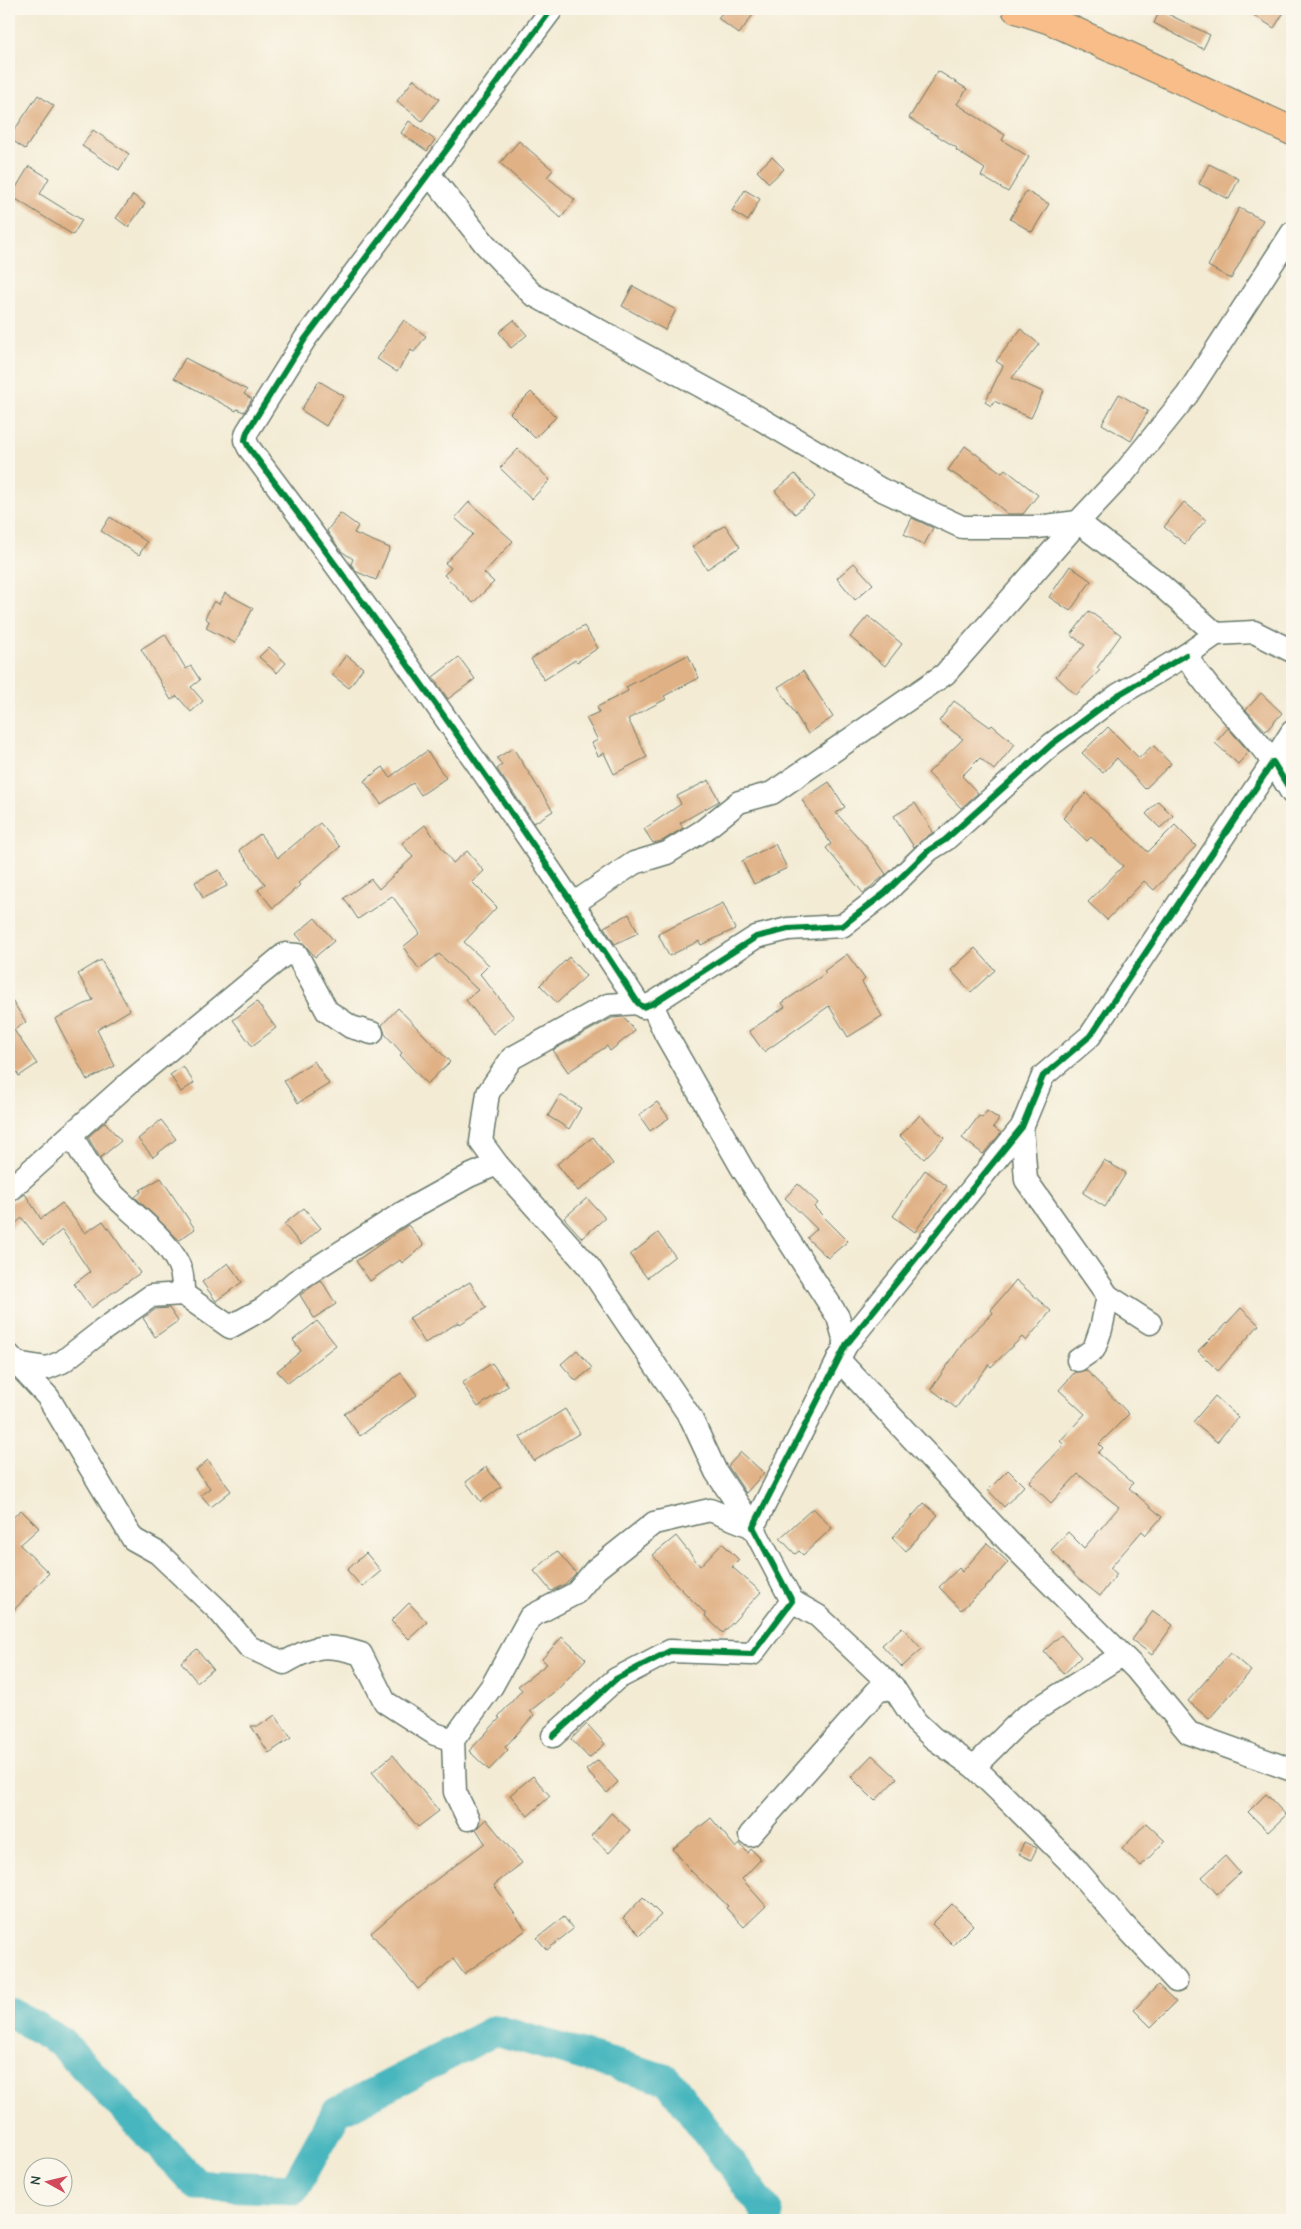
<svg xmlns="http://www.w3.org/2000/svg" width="1301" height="2229" font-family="'Comic Neue',sans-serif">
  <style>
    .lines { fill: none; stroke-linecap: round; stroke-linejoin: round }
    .river { stroke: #47b6be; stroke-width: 31 }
    .building { fill: #e0b185 }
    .minor-casing { stroke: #697a6c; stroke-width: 25 }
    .major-casing { stroke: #697a6c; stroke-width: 30 }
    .minor { stroke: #fff; stroke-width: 22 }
    .major { stroke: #f8bd89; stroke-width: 28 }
    .cycleway-casing { stroke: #fbf7ec; stroke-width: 9 }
    .cycleway { stroke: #00873e; stroke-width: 6 }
  </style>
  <rect width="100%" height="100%" fill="#fbf7ec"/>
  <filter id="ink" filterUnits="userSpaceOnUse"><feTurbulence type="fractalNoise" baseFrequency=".02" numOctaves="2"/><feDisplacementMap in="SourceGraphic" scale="10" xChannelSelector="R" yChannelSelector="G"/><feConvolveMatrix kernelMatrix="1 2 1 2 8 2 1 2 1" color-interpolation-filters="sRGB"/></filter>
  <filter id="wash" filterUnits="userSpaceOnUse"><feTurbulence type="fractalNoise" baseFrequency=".0096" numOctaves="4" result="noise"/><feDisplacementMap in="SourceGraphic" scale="20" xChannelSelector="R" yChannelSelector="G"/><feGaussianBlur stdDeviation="1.12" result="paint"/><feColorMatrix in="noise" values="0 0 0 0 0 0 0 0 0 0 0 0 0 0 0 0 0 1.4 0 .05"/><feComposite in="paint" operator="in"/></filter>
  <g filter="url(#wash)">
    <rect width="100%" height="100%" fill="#f3ebd4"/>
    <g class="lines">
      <polyline class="river" points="9,2012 60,2041 197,2185 294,2189 337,2112 496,2030 668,2080 768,2213 766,2220"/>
    </g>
    <g id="blocks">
      <g class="building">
        <polygon points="725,9 757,9 739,34 718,18"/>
        <polygon points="1244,9 1286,9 1274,28"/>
        <polygon points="1160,10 1210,35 1203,49 1154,23"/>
        <polygon points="938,71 967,89 957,104 1005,135 1002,140 1029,157 1008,192 981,176 985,169 956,150 957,148 909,118"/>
        <polygon points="414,79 439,99 422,121 397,101"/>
        <polygon points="38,95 54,106 25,149 9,138"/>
        <polygon points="409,121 435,140 427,151 401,133"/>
        <polygon points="93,130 129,154 119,170 82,146"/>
        <polygon points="519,141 553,170 547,177 575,200 561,218 500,163"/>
        <polygon points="772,157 784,169 769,183 757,171"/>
        <polygon points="1209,164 1239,179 1229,199 1199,184"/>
        <polygon points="29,166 49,178 40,194 82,220 73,235 11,196"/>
        <polygon points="745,190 760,199 748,221 732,211"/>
        <polygon points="1026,191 1049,204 1032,232 1010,219"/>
        <polygon points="133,195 145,204 128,227 116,218"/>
        <polygon points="1239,208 1263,220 1231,279 1208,266"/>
        <polygon points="633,286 676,310 665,330 622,306"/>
        <polygon points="404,320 426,336 414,352 411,350 397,372 377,359"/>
        <polygon points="514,320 527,335 511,348 499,332"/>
        <polygon points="1021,329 1039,344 1012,378 1043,392 1031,418 994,401 991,406 985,402 1003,366 996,361"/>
        <polygon points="185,358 247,390 244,394 252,399 244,412 237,409 236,411 174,378"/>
        <polygon points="319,381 344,396 326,426 301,410"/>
        <polygon points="531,392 556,417 535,438 510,413"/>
        <polygon points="1119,394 1148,411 1131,441 1102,424"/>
        <polygon points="965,446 1002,473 1005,469 1038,495 1023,514 1008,514 979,490 948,470"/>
        <polygon points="518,449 550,480 532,499 500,468"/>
        <polygon points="795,474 815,497 795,514 775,491"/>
        <polygon points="469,502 513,541 484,573 494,582 473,603 444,575 451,568 445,563 473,534 455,518"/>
        <polygon points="1184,502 1206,520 1185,544 1164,527"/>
        <polygon points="340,513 358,526 354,533 390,548 376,580 357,572 351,564 353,559 341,551 327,531"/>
        <polygon points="110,517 147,542 139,555 101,531"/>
        <polygon points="912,518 933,528 924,545 904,534"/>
        <polygon points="725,525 740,547 707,569 692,547"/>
        <polygon points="854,563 873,584 855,600 837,578"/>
        <polygon points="1070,566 1091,581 1070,611 1049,597"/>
        <polygon points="225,593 253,608 235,643 206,628 209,621 205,618 214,601 219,604"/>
        <polygon points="1089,611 1121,635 1097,668 1100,670 1076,695 1056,676 1085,645 1071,635"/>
        <polygon points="868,616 902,644 885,666 850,637"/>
        <polygon points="584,626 598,648 577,662 575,660 544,680 531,659"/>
        <polygon points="165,634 186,669 191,666 200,680 191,687 203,701 191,712 177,696 171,700 141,649"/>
        <polygon points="269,647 286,663 277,673 259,657"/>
        <polygon points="346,655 363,668 349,688 332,675"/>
        <polygon points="688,655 699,678 664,696 666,699 628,719 647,757 614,774 604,753 598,756 592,743 598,740 586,718 599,712 597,707 628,691 626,687"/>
        <polygon points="459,657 475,679 448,699 433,677"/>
        <polygon points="803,671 833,717 808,734 778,687"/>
        <polygon points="1261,693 1282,713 1266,731 1246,710"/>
        <polygon points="954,701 990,727 992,725 1015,744 994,770 980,758 962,776 978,793 961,808 928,773 963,739 939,721"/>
        <polygon points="1108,727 1139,758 1153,745 1171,764 1145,789 1117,758 1103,773 1082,753"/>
        <polygon points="1228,728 1249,752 1238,764 1215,743"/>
        <polygon points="513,748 553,811 534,823 497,769 502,765 497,758"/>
        <polygon points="427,751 446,778 421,795 413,783 381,804 364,781 383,767 390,777"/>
        <polygon points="709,780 719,801 680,823 683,828 662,841 653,843 644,829 681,804 677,796"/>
        <polygon points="829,782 845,807 836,813 866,846 886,874 863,893 826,848 831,844 802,800"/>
        <polygon points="1086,793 1148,852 1175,825 1196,846 1154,890 1144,881 1107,920 1088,902 1123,866 1091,837 1087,841 1063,818"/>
        <polygon points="1158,801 1173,816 1160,828 1146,814"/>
        <polygon points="915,803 933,832 914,847 894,816"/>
        <polygon points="320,823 340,847 298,883 300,885 273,908 258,890 265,884 239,850 260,834 278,858"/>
        <polygon points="425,825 453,863 467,851 484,871 472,882 497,907 464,942 489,965 480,974 514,1017 493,1034 466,1000 478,990 439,954 419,969 403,947 420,933 392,896 358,919 344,898 371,879 379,889 413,857 402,843"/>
        <polygon points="775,844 787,868 754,884 742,861"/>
        <polygon points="219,870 227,886 203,898 195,882"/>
        <polygon points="723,903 735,929 701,945 699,941 669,956 658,934"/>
        <polygon points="629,914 638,933 615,944 604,927"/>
        <polygon points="315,918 334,941 315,957 296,934"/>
        <polygon points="975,948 995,970 971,992 951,970"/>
        <polygon points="847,954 865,979 862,982 882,1016 848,1037 829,1006 764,1052 749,1031 785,1007 782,1003 826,973 824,971"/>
        <polygon points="569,957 586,976 557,1003 540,985"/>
        <polygon points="101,960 130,1010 97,1030 115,1066 87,1080 55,1019 93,1000 78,974"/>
        <polygon points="9,996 26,1022 14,1030 37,1064 19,1076 9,1060"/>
        <polygon points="257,1002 276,1028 252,1046 233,1020"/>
        <polygon points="398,1008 450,1062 427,1084 400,1055 402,1053 385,1034 382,1025"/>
        <polygon points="624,1017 635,1031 610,1051 607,1046 568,1072 553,1050 612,1018"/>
        <polygon points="314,1061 329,1084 298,1103 284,1081"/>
        <polygon points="183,1066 194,1083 181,1092 170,1075"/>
        <polygon points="560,1095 581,1108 569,1129 548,1116"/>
        <polygon points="657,1102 669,1118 650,1131 639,1115"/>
        <polygon points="987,1111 999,1119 993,1127 1001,1133 983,1154 962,1138 979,1116 982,1118"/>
        <polygon points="920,1115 944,1138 924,1159 900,1136"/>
        <polygon points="161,1120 176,1139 153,1157 138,1139"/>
        <polygon points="105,1122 121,1141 100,1158 88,1137"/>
        <polygon points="593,1137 613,1164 578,1191 557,1164"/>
        <polygon points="1104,1160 1126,1173 1105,1207 1083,1193"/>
        <polygon points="925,1170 947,1186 915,1232 893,1216"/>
        <polygon points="161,1178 195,1229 179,1240 135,1197 141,1192 140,1190"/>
        <polygon points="798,1184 818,1203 814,1207 848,1241 828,1258 807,1238 817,1229 785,1198"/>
        <polygon points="25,1194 41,1219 62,1203 85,1233 103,1221 140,1273 91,1308 74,1284 90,1272 62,1230 43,1245 22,1218 9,1229 9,1203 17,1200"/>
        <polygon points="587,1198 605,1218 582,1238 564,1218"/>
        <polygon points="304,1208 321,1228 301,1245 284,1224"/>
        <polygon points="408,1225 424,1245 402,1263 400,1260 370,1281 356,1261"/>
        <polygon points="658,1233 675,1256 647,1278 630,1255"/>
        <polygon points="228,1263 242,1282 216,1301 202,1282"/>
        <polygon points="321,1280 336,1304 314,1318 300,1295"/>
        <polygon points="1016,1280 1051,1311 1026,1341 1022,1337 991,1367 989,1364 956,1408 931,1389 965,1340 993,1313 991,1310"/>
        <polygon points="470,1282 486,1308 460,1324 459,1322 425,1343 409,1318"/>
        <polygon points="169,1308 178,1321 155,1337 143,1318 156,1309"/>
        <polygon points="1241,1308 1259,1325 1218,1371 1198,1351 1214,1335 1215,1336"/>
        <polygon points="317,1321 336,1345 288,1383 277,1371 301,1351 293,1340"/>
        <polygon points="577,1350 592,1368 576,1381 561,1364"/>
        <polygon points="492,1363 508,1386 478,1407 462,1383"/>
        <polygon points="1086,1370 1129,1414 1099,1444 1103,1448 1098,1453 1133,1483 1129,1488 1162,1517 1146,1535 1142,1531 1110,1568 1117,1574 1100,1596 1077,1578 1051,1550 1068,1532 1084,1548 1119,1507 1078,1474 1051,1503 1029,1482 1064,1445 1060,1441 1085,1414 1059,1390 1075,1372"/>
        <polygon points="401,1373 417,1395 360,1436 344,1414"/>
        <polygon points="1215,1396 1238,1417 1217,1442 1193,1422"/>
        <polygon points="565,1409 580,1433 534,1461 520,1437"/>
        <polygon points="741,1452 764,1473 746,1493 728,1466"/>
        <polygon points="208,1460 231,1491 211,1507 201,1495 210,1488 196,1470"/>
        <polygon points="486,1467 501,1487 481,1502 466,1482"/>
        <polygon points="1008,1470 1024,1486 1004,1507 988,1490"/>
        <polygon points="924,1503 938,1515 906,1551 892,1538"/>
        <polygon points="813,1508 832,1528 803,1555 799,1551 795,1554 780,1538"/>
        <polygon points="21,1510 39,1528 20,1545 49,1573 9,1615 9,1521"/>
        <polygon points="676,1536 700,1566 722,1543 739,1560 732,1567 761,1592 723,1633 705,1616 706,1614 672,1580 653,1555"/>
        <polygon points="987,1543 1008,1562 986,1587 961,1610 939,1587 959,1568 962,1572"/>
        <polygon points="557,1551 576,1573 565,1584 551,1591 534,1571"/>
        <polygon points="366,1553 381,1571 362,1587 347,1570"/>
        <polygon points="409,1603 427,1622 409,1639 391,1621"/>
        <polygon points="1153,1611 1173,1625 1152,1655 1132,1640"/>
        <polygon points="902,1627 922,1649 902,1667 882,1645"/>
        <polygon points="1061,1635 1081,1657 1064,1674 1044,1651"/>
        <polygon points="562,1637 586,1659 559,1688 530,1711 534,1715 505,1747 508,1750 489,1770 469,1751 500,1718 498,1717 522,1690 518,1686 547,1664 542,1659"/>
        <polygon points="197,1649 213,1669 197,1682 181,1662"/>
        <polygon points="1230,1653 1251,1671 1209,1719 1188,1701"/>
        <polygon points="275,1715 291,1738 269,1753 251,1726 259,1726"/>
        <polygon points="587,1724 605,1744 589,1758 571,1739"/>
        <polygon points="393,1755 439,1811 418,1827 372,1772"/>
        <polygon points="872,1755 897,1778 875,1801 851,1777"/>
        <polygon points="598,1760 618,1782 607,1793 586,1770"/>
        <polygon points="533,1776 550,1796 528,1816 510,1795"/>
        <polygon points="1266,1794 1286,1815 1268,1832 1248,1812"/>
        <polygon points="611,1813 630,1830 609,1853 591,1836"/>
        <polygon points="711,1818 736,1848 740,1844 748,1853 751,1849 761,1859 742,1879 766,1906 744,1927 726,1908 728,1906 691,1871 673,1849"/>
        <polygon points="486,1819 522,1863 494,1885 526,1930 464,1974 453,1959 418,1989 371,1933 413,1897 485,1843 476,1829"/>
        <polygon points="1146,1823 1165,1841 1141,1866 1122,1849"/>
        <polygon points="1024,1842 1037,1848 1031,1860 1019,1854"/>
        <polygon points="1225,1856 1240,1873 1217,1894 1202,1877"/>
        <polygon points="643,1897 661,1915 640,1935 623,1918"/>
        <polygon points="952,1904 973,1925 953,1945 932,1924"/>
        <polygon points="564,1917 573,1929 547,1950 537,1938"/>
        <polygon points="1158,1985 1176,2002 1151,2027 1134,2010"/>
      </g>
    </g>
  </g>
  <g filter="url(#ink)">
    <use href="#blocks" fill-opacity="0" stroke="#697a6c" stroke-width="1"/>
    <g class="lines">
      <defs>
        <g id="minor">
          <path d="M552 9 305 339 247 432 245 440 249 448C385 629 515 813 638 1003L643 1007 652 1004 756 937 788 929 842 926 885 893 929 850 945 840 1052 744 1118 695 1186 655"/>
          <path d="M429 174 485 244 532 294 747 411 880 489 962 527H1037L1078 522 1157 582 1216 634 1186 655C1209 695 1246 724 1273 762L1292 732"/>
          <polyline points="1216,634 1254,632 1292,651"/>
          <polyline points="573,904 634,863 667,853 704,830 739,802 772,793 945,674 1078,522 1124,473 1187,395 1292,233"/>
          <polyline points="652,1004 665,1033 742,1168 838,1317 846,1345"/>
          <polyline points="1022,1127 1026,1180 1108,1296 1150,1323"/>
          <path d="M71 1135C81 1151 90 1169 102 1183 125 1210 171 1238 181 1271 183 1278 183 1287 183 1294"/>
          <polyline points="9,1190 130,1082 285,954 297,955 327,1011 351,1027 372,1033"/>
          <path d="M9 1355 48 1397 133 1539 158 1553 219 1611 249 1647 284 1663C315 1645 326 1643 361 1654L385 1702 435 1734 453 1740"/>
          <polyline points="838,1359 1008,1541 1136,1669 1189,1733 1292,1770"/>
          <polyline points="1078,1360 1094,1349 1101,1329 1108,1296"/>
          <polyline points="16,1363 47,1368 62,1362 103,1330 151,1296 183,1294 230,1327 264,1308 296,1281 404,1212 469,1176 497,1164"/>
          <polyline points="792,1601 818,1616 893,1687 916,1722 933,1738 974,1767 999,1791 1070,1862 1123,1924 1176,1981"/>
          <polyline points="553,1736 616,1679 670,1651 752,1654 792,1601 753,1527 846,1345 1022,1127 1043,1076 1090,1036 1273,762 1292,793"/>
          <polyline points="974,1767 1023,1718 1122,1655"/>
          <polyline points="468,1819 455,1792 453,1740 492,1686 530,1617 576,1593 596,1569 654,1523 710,1510 753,1527 716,1472 691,1418 589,1267 497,1164 481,1142 488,1093 512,1058 608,1005 638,1003"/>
          <polyline points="750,1835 877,1691 893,1687"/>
        </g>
        <polyline id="major" points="1016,9 1050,20 1292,131"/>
      </defs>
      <use href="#minor" class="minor-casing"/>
      <use href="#major" class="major-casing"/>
      <use href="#minor" class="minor"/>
      <use href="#major" class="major"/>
      <defs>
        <g id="cycleway">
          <path d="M552 9 305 339 247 432 245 440 249 448C385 629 515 813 638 1003L643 1007 652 1004 756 937 788 929 842 926 885 893 929 850 945 840 1052 744 1118 695 1186 655"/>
          <polyline points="553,1736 616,1679 670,1651 752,1654 792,1601 753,1527 846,1345 1022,1127 1043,1076 1090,1036 1273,762 1292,793"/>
        </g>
      </defs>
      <use href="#cycleway" class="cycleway-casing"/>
      <use href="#cycleway" class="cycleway"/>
    </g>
  </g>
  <rect width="1301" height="2229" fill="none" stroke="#fbf7ec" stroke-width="30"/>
  <g transform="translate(48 2182) rotate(278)"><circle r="24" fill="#fbf7ec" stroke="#a3ada2"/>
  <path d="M0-4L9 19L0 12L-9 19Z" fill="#d1495b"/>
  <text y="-8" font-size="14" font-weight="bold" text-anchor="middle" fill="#1f3d34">N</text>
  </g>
</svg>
